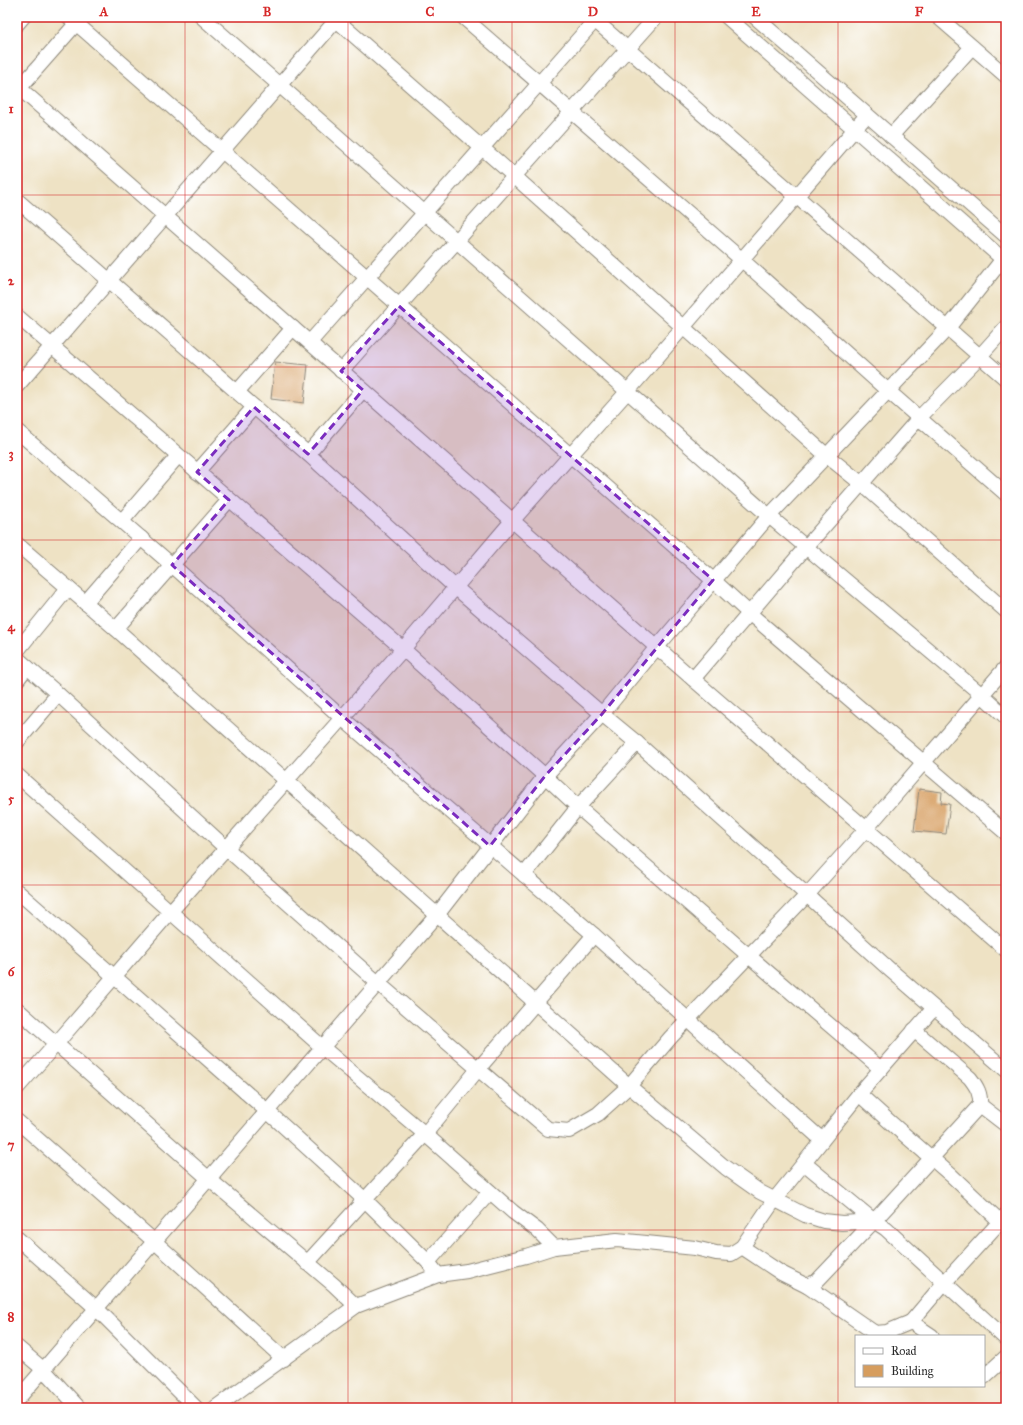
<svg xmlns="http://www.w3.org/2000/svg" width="1023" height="1425" font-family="'IM FELL Great Primer',serif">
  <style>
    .building { fill: #d69d5e }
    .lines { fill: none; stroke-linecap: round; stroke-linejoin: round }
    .minor-casing { stroke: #8c8678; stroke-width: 16 }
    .minor { stroke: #fff; stroke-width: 14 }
    .marked { fill: #7b2cbf; fill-opacity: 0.2; stroke: #7b2cbf; stroke-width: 3; stroke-dasharray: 8 5; stroke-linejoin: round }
    .grid { fill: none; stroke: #d62828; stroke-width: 1; stroke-opacity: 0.55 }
    .neatline { fill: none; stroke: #d62828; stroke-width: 1.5 }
    .grid-label { font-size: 13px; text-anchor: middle; font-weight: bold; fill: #d62828 }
  </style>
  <rect width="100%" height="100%" fill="#fff"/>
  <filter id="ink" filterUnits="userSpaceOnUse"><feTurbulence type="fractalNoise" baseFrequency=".025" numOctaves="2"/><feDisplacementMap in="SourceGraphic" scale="8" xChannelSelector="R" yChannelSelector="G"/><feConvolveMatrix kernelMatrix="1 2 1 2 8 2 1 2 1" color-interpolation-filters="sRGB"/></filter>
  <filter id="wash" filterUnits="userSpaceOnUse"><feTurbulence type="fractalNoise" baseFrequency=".012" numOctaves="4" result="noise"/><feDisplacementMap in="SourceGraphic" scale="16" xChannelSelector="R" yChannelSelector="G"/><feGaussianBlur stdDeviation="0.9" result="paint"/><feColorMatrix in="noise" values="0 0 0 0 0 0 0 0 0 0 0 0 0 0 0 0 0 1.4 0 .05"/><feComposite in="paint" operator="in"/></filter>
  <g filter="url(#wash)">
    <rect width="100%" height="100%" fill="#eee2c4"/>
    <g id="blocks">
      <g class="building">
        <polygon points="275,362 308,365 304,403 271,399"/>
        <polygon points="919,789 942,792 941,803 950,804 946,834 914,831"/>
      </g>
    </g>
  </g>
  <g filter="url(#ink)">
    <use href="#blocks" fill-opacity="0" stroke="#8c8678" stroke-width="1"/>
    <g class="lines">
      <defs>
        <g id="minor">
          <polyline points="69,17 713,580 749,613 1006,833"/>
          <polyline points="202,17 769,516 982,695 1006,717"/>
          <polyline points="333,17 514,176 826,455 862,484 1006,611"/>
          <polyline points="463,17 741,259 887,390 1006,494"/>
          <polyline points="591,17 1006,379"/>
          <polyline points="727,17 1006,262"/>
          <polyline points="755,17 1006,236"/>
          <polyline points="938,17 1006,76"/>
          <polyline points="17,24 23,17"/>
          <polyline points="17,86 693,679 1006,950"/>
          <polyline points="17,91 82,17"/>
          <polyline points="891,136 972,47"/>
          <polyline points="17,200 308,454 455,587 602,714 637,743 807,895 866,829 1006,667"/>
          <polyline points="17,316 403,649 545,776 578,807 749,956 881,1069"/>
          <polyline points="310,342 598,17"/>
          <polyline points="341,371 656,17"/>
          <polyline points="17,386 339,17"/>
          <polyline points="237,392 293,328"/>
          <polyline points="17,431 172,565 342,718 594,935 822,1140"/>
          <polyline points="308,454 363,390"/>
          <polyline points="197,472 254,407"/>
          <polyline points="122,521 178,456"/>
          <polyline points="17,544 116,629 629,1086 726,1168 760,1192 805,1215 824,1221 842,1223 874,1221 886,1229 1006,1339"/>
          <polyline points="85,603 141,538"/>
          <polyline points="116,629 229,500"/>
          <polyline points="17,651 68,588"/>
          <polyline points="17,658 58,694 227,849 378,983 548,1129 569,1131 598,1114 629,1086 671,1037 807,895 889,969 1006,1070"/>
          <polyline points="693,679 806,547 919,418 980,356 1006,327"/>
          <polyline points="17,680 27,667"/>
          <polyline points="17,742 58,694"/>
          <polyline points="17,775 322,1047 425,1134 513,1212 537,1230 554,1247"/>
          <polyline points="524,875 578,807 637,743"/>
          <polyline points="17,891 267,1111 365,1200 428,1262 438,1275"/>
          <polyline points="17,1009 209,1179 334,1285 356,1306"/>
          <polyline points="17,1088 56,1044 171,911 403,649 512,521 627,392 867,115"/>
          <polyline points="859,1094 891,1123 952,1176 1006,1227"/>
          <polyline points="980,1105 1006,1125"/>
          <polyline points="17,1121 154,1241 284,1359"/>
          <path d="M804 1163 874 1221 980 1105C981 1094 977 1087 970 1078L914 1030"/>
          <polyline points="17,1238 96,1308 196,1408"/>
          <polyline points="742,1247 781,1273 807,1286 817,1281 874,1221"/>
          <polyline points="428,1262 490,1192"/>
          <polyline points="307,1263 425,1134 479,1068 594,935"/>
          <polyline points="807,1286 875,1333 887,1332 911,1322 932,1336"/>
          <polyline points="911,1322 944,1283 1006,1215"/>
          <polyline points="17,1347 43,1369 79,1408"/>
          <polyline points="984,1377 1006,1357"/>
          <polyline points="17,1400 437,915 545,776 602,714 657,647 769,516 948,328 1006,255"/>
          <polyline points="215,1408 356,1306 438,1275 467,1271 526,1256 554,1247 617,1240 695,1248 716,1253 731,1254 742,1247 775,1199 804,1163 859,1094 934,1008"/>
        </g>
      </defs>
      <use href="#minor" class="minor-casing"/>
      <use href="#minor" class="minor"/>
    </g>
  </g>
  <path class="marked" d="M399 306 713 580 602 714 545 776 490 846 172 565 229 500 197 472 254 407 308 454 363 390 341 371Z"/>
  <path class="grid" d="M185 17V1408M348 17V1408M512 17V1408M675 17V1408M838 17V1408M17 195H1006M17 367H1006M17 540H1006M17 712H1006M17 885H1006M17 1058H1006M17 1230H1006"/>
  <rect width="1023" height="1425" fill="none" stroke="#fff" stroke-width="44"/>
  <rect x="855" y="1335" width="130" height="52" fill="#ffffff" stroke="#aaaaaa"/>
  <rect x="863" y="1348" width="20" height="6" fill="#ffffff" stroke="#aaaaaa"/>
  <text x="891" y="1355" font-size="12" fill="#2b2b2b">Road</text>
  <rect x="863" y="1365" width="20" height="12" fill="#d69d5e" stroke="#aaaaaa"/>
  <text x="891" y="1375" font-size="12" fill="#2b2b2b">Building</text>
  <rect x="22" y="22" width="979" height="1381" class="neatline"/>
  <g class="grid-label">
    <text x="104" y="16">A</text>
    <text x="267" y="16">B</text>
    <text x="430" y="16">C</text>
    <text x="593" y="16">D</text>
    <text x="756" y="16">E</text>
    <text x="919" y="16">F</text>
    <text x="11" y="113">1</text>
    <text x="11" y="285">2</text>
    <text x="11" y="458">3</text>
    <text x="11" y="631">4</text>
    <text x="11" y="803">5</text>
    <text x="11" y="976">6</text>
    <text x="11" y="1149">7</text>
    <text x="11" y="1321">8</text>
  </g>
</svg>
